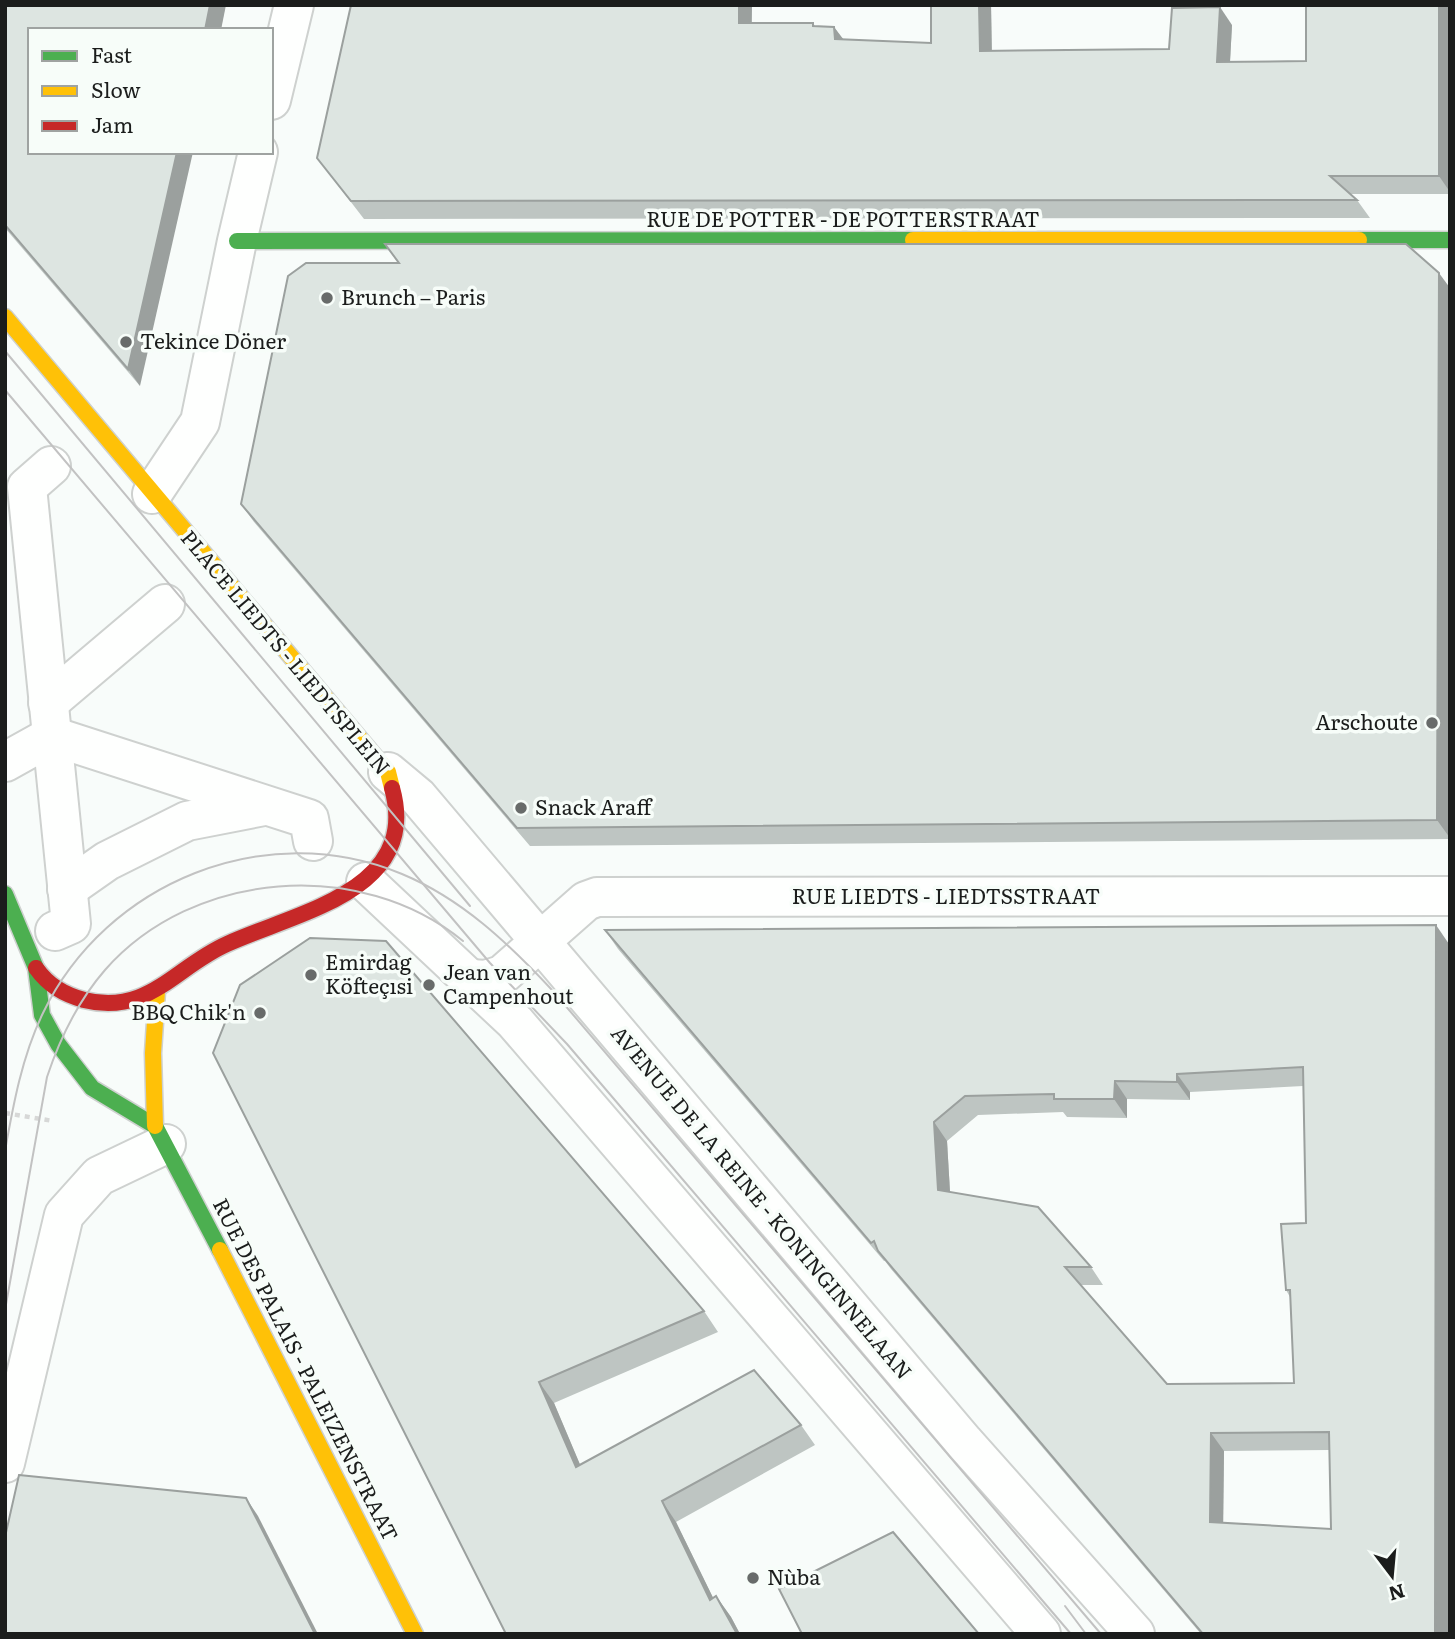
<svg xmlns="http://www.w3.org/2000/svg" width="1455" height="1639" font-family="Literata,serif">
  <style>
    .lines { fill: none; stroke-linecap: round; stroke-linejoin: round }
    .street-casing { stroke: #ced1cf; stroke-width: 42 }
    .fast-casing { stroke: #ced1cf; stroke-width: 19 }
    .slow-casing { stroke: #ced1cf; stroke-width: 19 }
    .jam-casing { stroke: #ced1cf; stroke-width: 19 }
    .path { stroke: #d7d8d7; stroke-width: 4.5; stroke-dasharray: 5 5; stroke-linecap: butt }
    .street { stroke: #fefffe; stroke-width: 38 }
    .fast { stroke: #4caf50; stroke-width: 16 }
    .slow { stroke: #ffc107; stroke-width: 16 }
    .jam { stroke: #c62828; stroke-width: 16 }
    .tram { stroke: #c2c2c2; stroke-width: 2 }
    .wall { fill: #bec5c2; fill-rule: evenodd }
    .shaded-wall { fill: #9ba09e }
    .building { fill: #dde5e1; stroke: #9ba09e; stroke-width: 2; fill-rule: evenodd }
    .poi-dot { fill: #686b6a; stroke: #f7fdf9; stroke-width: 2.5 }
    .labels { text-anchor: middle; stroke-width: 7; stroke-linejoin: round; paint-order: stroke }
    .street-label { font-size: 21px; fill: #1b1d1c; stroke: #f7fdf9 }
    .poi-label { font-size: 21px; fill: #1b1d1c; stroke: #f7fdf9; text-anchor: start }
  </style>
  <rect width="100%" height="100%" fill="#f8fcfa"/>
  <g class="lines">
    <defs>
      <g id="street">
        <polyline points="271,100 294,5"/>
        <polyline points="51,466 27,487 71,924 55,931"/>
        <polyline points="152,494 200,422 237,241 258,152"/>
        <polyline points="48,703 165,604"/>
        <polyline points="5,762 52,736 309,819 313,841"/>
        <polyline points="388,772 418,797 964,1442 1135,1634"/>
        <polyline points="366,882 515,1022 1041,1634"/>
        <polyline points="67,889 107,861 187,821 264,806"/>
        <polyline points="471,979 486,980 502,975 586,901 597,897 1450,896"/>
        <polyline points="5,1463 64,1215 99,1176 166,1144"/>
      </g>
      <g id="fast">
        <polyline points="1359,240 1450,240"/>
        <polyline points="237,241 913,240"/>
        <polyline points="5,894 36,968 42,1015 58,1044 92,1088 155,1126 220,1250"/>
      </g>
      <g id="slow">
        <polyline points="913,240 1359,240"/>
        <polyline points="5,317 388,772 392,788"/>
        <polyline points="155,1126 153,1053 157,991"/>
        <polyline points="220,1250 415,1634"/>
      </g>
      <path id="jam" d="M36 968C48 985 63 994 84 1000 148 1016 175 967 227 944 297 912 421 891 392 788"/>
    </defs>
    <use href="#street" class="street-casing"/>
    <use href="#fast" class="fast-casing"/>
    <use href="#slow" class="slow-casing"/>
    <use href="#jam" class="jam-casing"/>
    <polyline class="path" points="5,1113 53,1121"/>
    <use href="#street" class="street"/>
    <use href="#fast" class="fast"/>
    <use href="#slow" class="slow"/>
    <use href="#jam" class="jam"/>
    <g class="tram">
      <polyline points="5,351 470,906"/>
      <polyline points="5,390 490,963 567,1044 1071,1634"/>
      <path d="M5 1151C13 1106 22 1056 43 1013 106 882 266 817 402 874 462 899 508 943 552 990L1101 1634"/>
      <path d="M5 1310 47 1077C60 1038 78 1001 105 970 193 870 360 857 463 941"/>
      <polyline points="1065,1606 1086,1634"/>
    </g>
  </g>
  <g class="wall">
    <polygon points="5,5 140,386 5,228"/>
    <polygon points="752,5 752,23 813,23 815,26 834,27 843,40 931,43 991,5 992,51 1169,49 1232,25 1230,62 1306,61 1450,5 1450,194 1350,194 1357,200 1370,218 364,219 317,158"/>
    <polygon points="385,244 1450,288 1450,839 530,846 254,522 241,504 398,263"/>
    <path d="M605 930 1449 944 1448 1634H1201L891 1269 885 1261H884L618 949ZM1303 1086 1306 1223 1286 1290 1290 1297 1294 1383 1167 1384 1081 1285H1103L1091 1267 950 1192 947 1141 978 1115 1063 1112 1067 1117 1127 1118V1099L1190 1100V1092ZM1329 1450 1331 1529 1223 1523 1224 1451Z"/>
    <polygon points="213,1053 704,1311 718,1332 554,1403 580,1465 801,1425 815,1445 676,1522 713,1598 716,1596 731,1617 740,1634 506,1634"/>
  </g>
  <g class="shaded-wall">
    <polygon points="210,5 226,5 221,30 205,30"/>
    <polygon points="739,5 752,5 751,41 739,23"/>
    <polygon points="979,5 991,5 992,69 980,51"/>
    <polygon points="1439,5 1450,5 1450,192 1439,176"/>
    <polygon points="1220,7 1232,25 1229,80 1217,62"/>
    <polygon points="834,27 847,44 835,39"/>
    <polygon points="177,152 193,152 140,386 128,369"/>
    <polygon points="1439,273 1450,288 1450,838 1437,820"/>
    <polygon points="1436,925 1449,944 1448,1634 1435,1634"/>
    <polygon points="1177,1074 1190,1092 1190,1100 1177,1082"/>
    <polygon points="1115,1081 1127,1099 1127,1118 1114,1099"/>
    <polygon points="934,1122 947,1141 951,1209 938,1190"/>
    <polygon points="539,1382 554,1403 590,1488 576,1467"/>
    <polygon points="1211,1433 1224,1451 1223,1541 1210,1522"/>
    <polygon points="246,1498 258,1516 318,1634 315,1634"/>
    <polygon points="662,1501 676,1522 724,1620 710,1600"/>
    <polygon points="716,1596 731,1617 740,1634 737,1634"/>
  </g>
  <g class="building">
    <polygon points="5,5 210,5 205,30 30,30 30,152 177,152 128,369 5,225"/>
    <polygon points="351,5 739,5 739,23 813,23 813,26 834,27 835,39 931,43 931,5 979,5 980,51 1169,49 1172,8 1220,7 1217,62 1306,61 1306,5 1439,5 1439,176 1330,176 1357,200 351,201 317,158"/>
    <polygon points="385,244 1406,244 1439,273 1437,820 517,828 241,504 288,276 306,263 399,263"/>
    <path d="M1436 925 1435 1634H1203L878 1251 874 1241 871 1243 605 930ZM1303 1067 1306 1223 1281 1224 1286 1290H1290L1294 1383 1167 1384 1065 1267H1091L1038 1207 938 1190 934 1122 965 1096 1054 1094V1099H1114L1115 1081 1177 1082V1074ZM1329 1432 1331 1529 1210 1522 1211 1433Z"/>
    <polygon points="310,938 386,941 704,1311 539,1382 576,1467 754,1370 801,1425 662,1501 710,1600 716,1596 737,1634 506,1634 213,1053 240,985"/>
    <polygon points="19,1475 246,1498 315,1634 5,1634 5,1537"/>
    <polygon points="893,1532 979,1634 802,1634 779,1589"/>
  </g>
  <g class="poi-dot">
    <circle cx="327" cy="298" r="7"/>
    <circle cx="126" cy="342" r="7"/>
    <circle cx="1432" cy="723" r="7"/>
    <circle cx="521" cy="808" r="7"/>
    <circle cx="311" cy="975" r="7"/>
    <circle cx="429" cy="985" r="7"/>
    <circle cx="260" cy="1013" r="7"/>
    <circle cx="753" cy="1578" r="7"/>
  </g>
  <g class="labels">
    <g class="street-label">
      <text x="843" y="227">RUE DE POTTER - DE POTTERSTRAAT</text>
      <text transform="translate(285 653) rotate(50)" y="7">PLACE LIEDTS - LIEDTSPLEIN</text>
      <text x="946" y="904">RUE LIEDTS - LIEDTSSTRAAT</text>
      <text transform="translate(761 1203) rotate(50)" y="7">AVENUE DE LA REINE - KONINGINNELAAN</text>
      <text transform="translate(305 1370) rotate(63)" y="7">RUE DES PALAIS - PALEIZENSTRAAT</text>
    </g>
    <g class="poi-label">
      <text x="341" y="305">Brunch – Paris</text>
      <text x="140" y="349">Tekince Döner</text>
      <text x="1418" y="730" text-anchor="end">Arschoute</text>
      <text x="535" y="815">Snack Araff</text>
      <text x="325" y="970">Emirdag<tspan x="325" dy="24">Köfteçısi</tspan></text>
      <text x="443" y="980">Jean van<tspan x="443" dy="24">Campenhout</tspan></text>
      <text x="246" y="1020" text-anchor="end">BBQ Chik'n</text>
      <text x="767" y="1585">Nùba</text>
    </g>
  </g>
  <rect width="1455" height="1639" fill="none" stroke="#1b1d1c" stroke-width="14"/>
  <rect x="28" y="28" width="245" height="126" fill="#f7fdf9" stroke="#9fa3a1" stroke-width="2"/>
  <rect x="42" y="51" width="35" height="10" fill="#4caf50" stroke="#9fa3a1" stroke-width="2"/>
  <text x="91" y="63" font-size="21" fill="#1b1d1c">Fast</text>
  <rect x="42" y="86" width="35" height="10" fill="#ffc107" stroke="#9fa3a1" stroke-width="2"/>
  <text x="91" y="98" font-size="21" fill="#1b1d1c">Slow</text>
  <rect x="42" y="121" width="35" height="10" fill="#c62828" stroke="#9fa3a1" stroke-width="2"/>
  <text x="91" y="133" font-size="21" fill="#1b1d1c">Jam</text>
  <g transform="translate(1392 1576) rotate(164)" stroke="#f7fdf9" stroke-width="5" paint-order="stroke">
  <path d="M0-5L12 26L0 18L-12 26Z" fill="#1b1d1c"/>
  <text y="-10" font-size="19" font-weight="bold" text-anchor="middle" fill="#1b1d1c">N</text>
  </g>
</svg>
